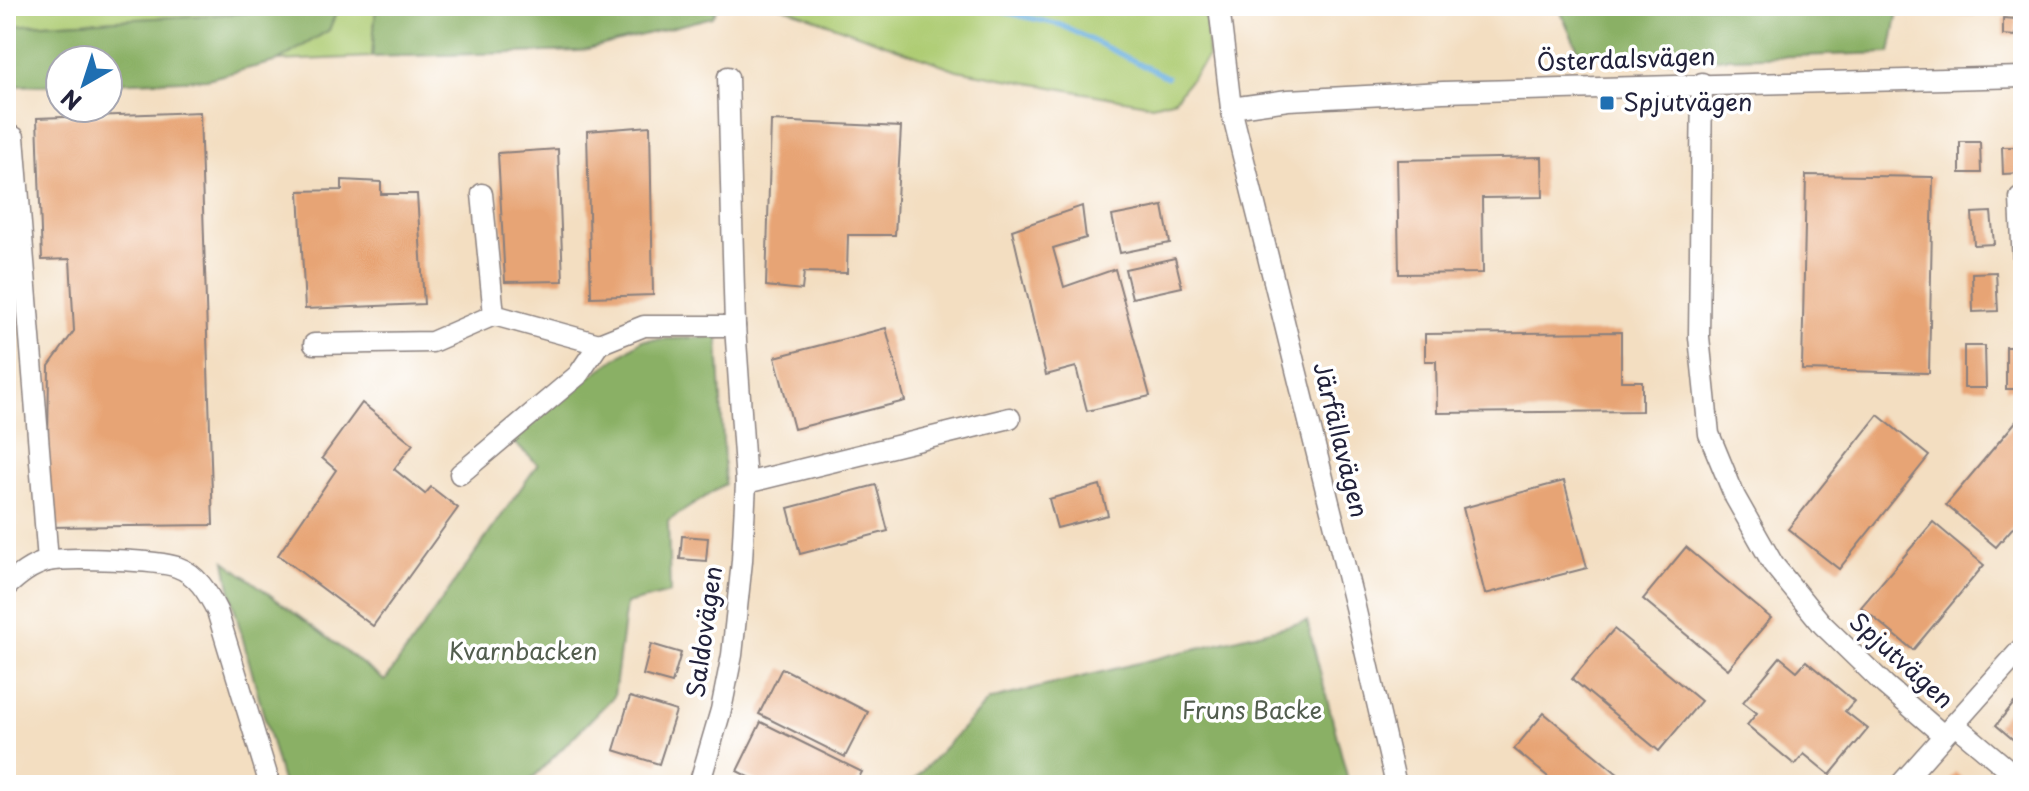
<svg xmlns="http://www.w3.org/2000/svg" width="2029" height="791" font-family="'Playpen Sans',sans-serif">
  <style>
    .green { fill: #aecc73; stroke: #687757; stroke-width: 2 }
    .forest { fill: #8ab065; stroke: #566950; stroke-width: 2 }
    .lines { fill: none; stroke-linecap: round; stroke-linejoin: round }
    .stream { stroke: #6ab0e1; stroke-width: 5 }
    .building { fill: #e7a475 }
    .minor-casing { stroke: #8a807e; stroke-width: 23 }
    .minor { stroke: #fff; stroke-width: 20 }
    .poi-dot { fill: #1f6fb2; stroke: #fff; stroke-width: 3 }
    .labels { text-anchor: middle; stroke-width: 7; stroke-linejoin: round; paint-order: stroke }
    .street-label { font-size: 24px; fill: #22223b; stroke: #fff }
    .poi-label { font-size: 24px; fill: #22223b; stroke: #fff; text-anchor: start }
    .park-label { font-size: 24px; fill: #535e4f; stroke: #fff }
  </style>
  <rect width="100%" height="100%" fill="#fff"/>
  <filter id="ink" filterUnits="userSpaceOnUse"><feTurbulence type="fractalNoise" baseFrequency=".0125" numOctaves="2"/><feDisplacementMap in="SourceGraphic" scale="16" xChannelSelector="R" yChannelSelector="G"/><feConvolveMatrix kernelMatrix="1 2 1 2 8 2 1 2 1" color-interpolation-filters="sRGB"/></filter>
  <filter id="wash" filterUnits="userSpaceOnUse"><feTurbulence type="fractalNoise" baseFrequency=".006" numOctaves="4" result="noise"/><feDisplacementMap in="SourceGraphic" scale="32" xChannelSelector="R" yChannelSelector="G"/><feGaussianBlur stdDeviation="1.8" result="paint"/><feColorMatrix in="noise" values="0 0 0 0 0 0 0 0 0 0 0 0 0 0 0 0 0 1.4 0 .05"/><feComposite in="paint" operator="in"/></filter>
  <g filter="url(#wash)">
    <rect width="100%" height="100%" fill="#f3dec1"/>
    <g class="green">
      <polygon points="6,6 376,6 372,57 278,61 329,30 337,9 6,26"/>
      <polygon points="780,6 1205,6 1208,57 1175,99 1152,105 957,70"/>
    </g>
    <g class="forest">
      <polygon points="376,6 718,6 713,17 580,51 372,57"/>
      <polygon points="1558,6 1899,6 1890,53 1669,60 1580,54"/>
      <polygon points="338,8 329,30 278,61 207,79 108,83 108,60 60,60 60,85 6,86 6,26"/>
      <polygon points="718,337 725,484 668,521 670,593 626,604 614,696 526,785 283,785 233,603 225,561 385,681 538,464 506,436 642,340"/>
      <polygon points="1307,621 1347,776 1344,785 909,785 989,700"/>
    </g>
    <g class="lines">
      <polyline class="stream" points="977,6 1061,25 1167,77"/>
    </g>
    <g id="blocks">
      <g class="building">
        <polygon points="1946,6 1975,6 1975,16 1945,15"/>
        <polygon points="2003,18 2016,19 2016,36 2003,35"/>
        <polygon points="200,112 213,525 47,527 49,366 74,331 70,259 42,260 37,118"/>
        <polygon points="771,121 901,127 895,235 848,235 847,273 804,272 802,290 766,286"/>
        <polygon points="650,126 653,295 591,297 587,131"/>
        <polygon points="1960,142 1980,142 1981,173 1960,173"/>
        <polygon points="2002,147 2023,147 2023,173 2003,174"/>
        <polygon points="558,149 563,281 505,282 498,153"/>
        <polygon points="1542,157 1543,197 1482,198 1483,273 1399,274 1397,160"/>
        <polygon points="1806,175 1933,177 1929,373 1802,370"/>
        <polygon points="342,180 381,182 381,194 417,194 424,304 305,309 299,191 342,190"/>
        <polygon points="1082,206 1086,238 1053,248 1064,287 1115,269 1150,396 1087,411 1076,367 1046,375 1012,230"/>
        <polygon points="1163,206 1170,243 1120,253 1112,216"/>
        <polygon points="1991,212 1994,244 1974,245 1972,213"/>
        <polygon points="1175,258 1182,287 1132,298 1125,269"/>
        <polygon points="1996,272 1998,311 1973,312 1972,273"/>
        <polygon points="886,328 905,401 794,429 775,357"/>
        <polygon points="1621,332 1621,381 1642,381 1642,411 1437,413 1436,361 1425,361 1425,334"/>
        <polygon points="1964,346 1985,346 1986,388 1964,388"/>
        <rect x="2006" y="347" width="17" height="42"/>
        <polygon points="362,403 413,444 394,469 425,494 431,487 458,508 373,626 278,555 336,470 322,458"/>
        <polygon points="1878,415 1929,456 1839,569 1788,529"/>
        <polygon points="2018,419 2023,423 2023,516 1996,547 1946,505"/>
        <polygon points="1564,481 1587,568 1485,594 1463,508"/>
        <polygon points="876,485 888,531 800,554 788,508"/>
        <polygon points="1100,485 1108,515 1057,528 1049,499"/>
        <polygon points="1933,522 1984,565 1913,650 1861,607"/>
        <polygon points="682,536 708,538 706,561 680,559"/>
        <polygon points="1686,547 1771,618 1728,669 1643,599"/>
        <polygon points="1614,629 1701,701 1659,751 1572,679"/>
        <polygon points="651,644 681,653 672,683 643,675"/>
        <polygon points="1780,657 1797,671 1806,661 1854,701 1845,711 1868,729 1830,775 1804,754 1795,765 1747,725 1757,713 1743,702"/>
        <polygon points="782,668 868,712 845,757 759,714"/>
        <polygon points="630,697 676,711 659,764 614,750"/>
        <polygon points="2014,703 2023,710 2023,748 1996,725"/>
        <polygon points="1544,713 1631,785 1558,785 1514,749"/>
        <polygon points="761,722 862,772 855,785 765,785 737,771"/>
        <polygon points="1955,772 1971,785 1945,785"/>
      </g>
    </g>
  </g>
  <g filter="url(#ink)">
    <use href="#blocks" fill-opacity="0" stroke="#8a807e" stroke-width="2"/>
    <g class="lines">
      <defs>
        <g id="minor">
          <polyline points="1219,6 1231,108 1355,607 1396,785"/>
          <polyline points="1702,83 1699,337 1709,434 1735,497 1773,564 1822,624 1885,685 1943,735"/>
          <polyline points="1231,108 1288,100 1443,92 2023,77"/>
          <polyline points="14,137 48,561"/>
          <polyline points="482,194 494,315 599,344"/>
          <polyline points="2023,198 2020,198 2023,265"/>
          <polyline points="314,344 432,342 494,315"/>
          <polyline points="599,344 644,326 735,326"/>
          <polyline points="460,474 578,375 599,344"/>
          <polyline points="746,483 1010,418"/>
          <path d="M6 587C18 576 31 565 48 561 68 557 158 560 177 567 197 574 208 593 217 611L270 785"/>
          <polyline points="1954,724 2023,782"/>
          <polyline points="699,785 721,710 732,655 742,561 746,483 735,326 728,77"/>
          <polyline points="1900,785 2023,647"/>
        </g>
      </defs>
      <use href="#minor" class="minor-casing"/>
      <use href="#minor" class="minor"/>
    </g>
  </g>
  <rect class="poi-dot" x="1599" y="95" width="16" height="16" rx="4"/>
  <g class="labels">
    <g class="street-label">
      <text transform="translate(1626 60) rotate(-2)" y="8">Österdalsvägen</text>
      <text transform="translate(1340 440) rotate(76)" y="8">Järfällavägen</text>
      <text transform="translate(705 632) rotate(-82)" y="8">Saldovägen</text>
      <text transform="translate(1901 661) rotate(42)" y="8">Spjutvägen</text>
    </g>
    <g class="poi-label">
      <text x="1623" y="111">Spjutvägen</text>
    </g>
    <g class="park-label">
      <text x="523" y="660">Kvarnbacken</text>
      <text x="1252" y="719">Fruns Backe</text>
    </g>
  </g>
  <rect width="2029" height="791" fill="none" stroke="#fff" stroke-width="32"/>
  <g transform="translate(84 84) rotate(219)"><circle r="38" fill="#ffffff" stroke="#a7a7b1" stroke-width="2"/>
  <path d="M0-6L14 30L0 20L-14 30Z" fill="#1f6fb2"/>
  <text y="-12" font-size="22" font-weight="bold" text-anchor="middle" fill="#22223b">N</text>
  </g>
</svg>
